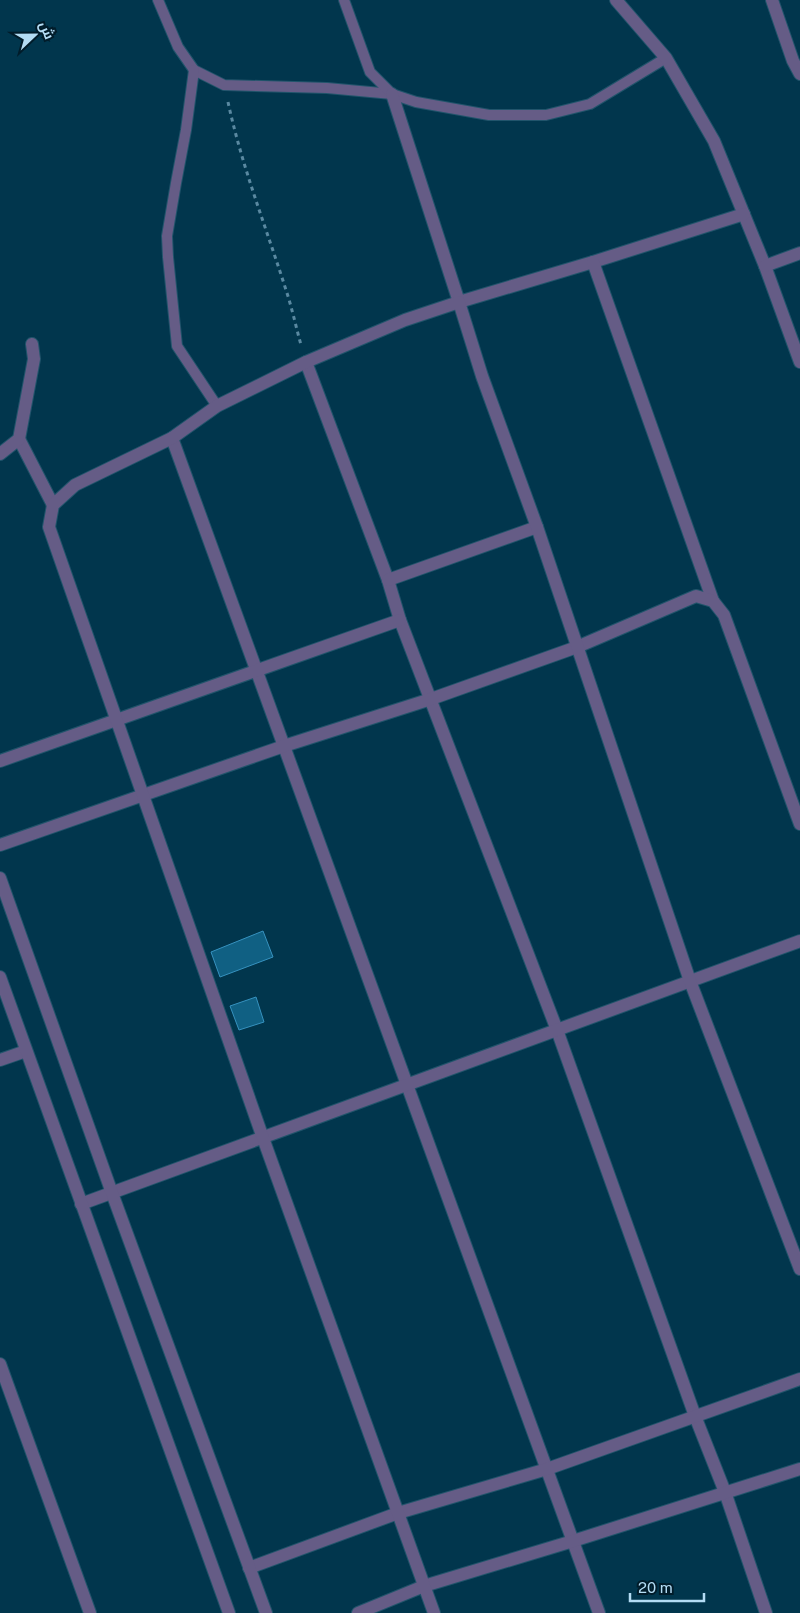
<svg xmlns="http://www.w3.org/2000/svg" width="800" height="1613" font-family="'Public Sans',Cairo,sans-serif">
  <style>
    .building { fill: #106083; stroke: #3792bf }
    .lines { fill: none; stroke-linecap: round; stroke-linejoin: round }
    .service-casing { stroke: #21546b; stroke-width: 12 }
    .minor-casing { stroke: #21546b; stroke-width: 14 }
    .tertiary-casing { stroke: #21546b; stroke-width: 14 }
    .path { stroke: #5a89a1; stroke-width: 3; stroke-dasharray: 4 4; stroke-linecap: butt }
    .service { stroke: #655c86; stroke-width: 10 }
    .minor { stroke: #655c86; stroke-width: 12 }
    .tertiary { stroke: #655c86; stroke-width: 12 }
  </style>
  <rect width="100%" height="100%" fill="#01364d"/>
  <g class="building">
    <polygon points="263,931 273,957 220,977 211,952"/>
    <polygon points="256,997 264,1022 239,1030 230,1006"/>
  </g>
  <g class="lines">
    <defs>
      <g id="service">
        <polyline points="158,0 178,47 194,70 224,85 327,88 392,94"/>
        <polyline points="344,0 370,72 392,94 416,102 489,115 546,115 590,104 666,58"/>
        <polyline points="194,70 186,130 176,183 167,236 168,257 177,346 217,406"/>
      </g>
      <g id="minor">
        <polyline points="616,0 666,58 714,141 765,266 800,362"/>
        <polyline points="772,0 793,61 800,74"/>
        <polyline points="392,94 459,302 593,262 744,214"/>
        <polyline points="593,262 713,601"/>
        <polyline points="765,266 800,253"/>
        <polyline points="306,362 388,580 400,620 557,1030 695,1416 725,1492 766,1613"/>
        <polyline points="172,438 599,1613"/>
        <polyline points="19,439 53,505"/>
        <polyline points="0,454 19,439 34,359 32,344"/>
        <polyline points="388,580 537,527"/>
        <polyline points="0,761 400,620"/>
        <polyline points="0,845 284,746 431,699 577,647 696,596 713,601 724,615 800,824"/>
        <polyline points="0,1060 26,1051"/>
        <polyline points="81,1204 800,941"/>
        <polyline points="0,1364 90,1613"/>
        <polyline points="249,1568 398,1513 547,1469 800,1379"/>
        <polyline points="358,1613 424,1586 573,1541 800,1469"/>
        <polyline points="434,1613 263,1138 49,527 53,505 75,485 172,438 217,406 306,362 405,320 459,302 482,376 537,527 690,981 800,1269"/>
      </g>
      <g id="tertiary">
        <polyline points="0,878 112,1193 266,1613"/>
        <polyline points="0,977 229,1613"/>
      </g>
    </defs>
    <use href="#service" class="service-casing"/>
    <use href="#minor" class="minor-casing"/>
    <use href="#tertiary" class="tertiary-casing"/>
    <path class="path" d="M228 102C242 167 266 227 286 290 292 308 296 327 301 345"/>
    <use href="#service" class="service"/>
    <use href="#minor" class="minor"/>
    <use href="#tertiary" class="tertiary"/>
  </g>
  <g transform="translate(35 35) rotate(68)" stroke="#011c2a" stroke-width="4" paint-order="stroke">
  <path d="M0-4L9 19L0 12L-9 19Z" fill="#b3dcf4"/>
  <text y="-8" font-size="14" font-weight="bold" text-anchor="middle" fill="#b3dcf4">ش</text>
  </g>
  <path d="M630 1593v8h74v-8" fill="none" stroke="#b3dcf4" stroke-width="2.5"/>
  <text x="638" y="1593" font-size="15" fill="#b3dcf4" stroke="#011c2a" stroke-width="4" paint-order="stroke">20 m</text>
</svg>
